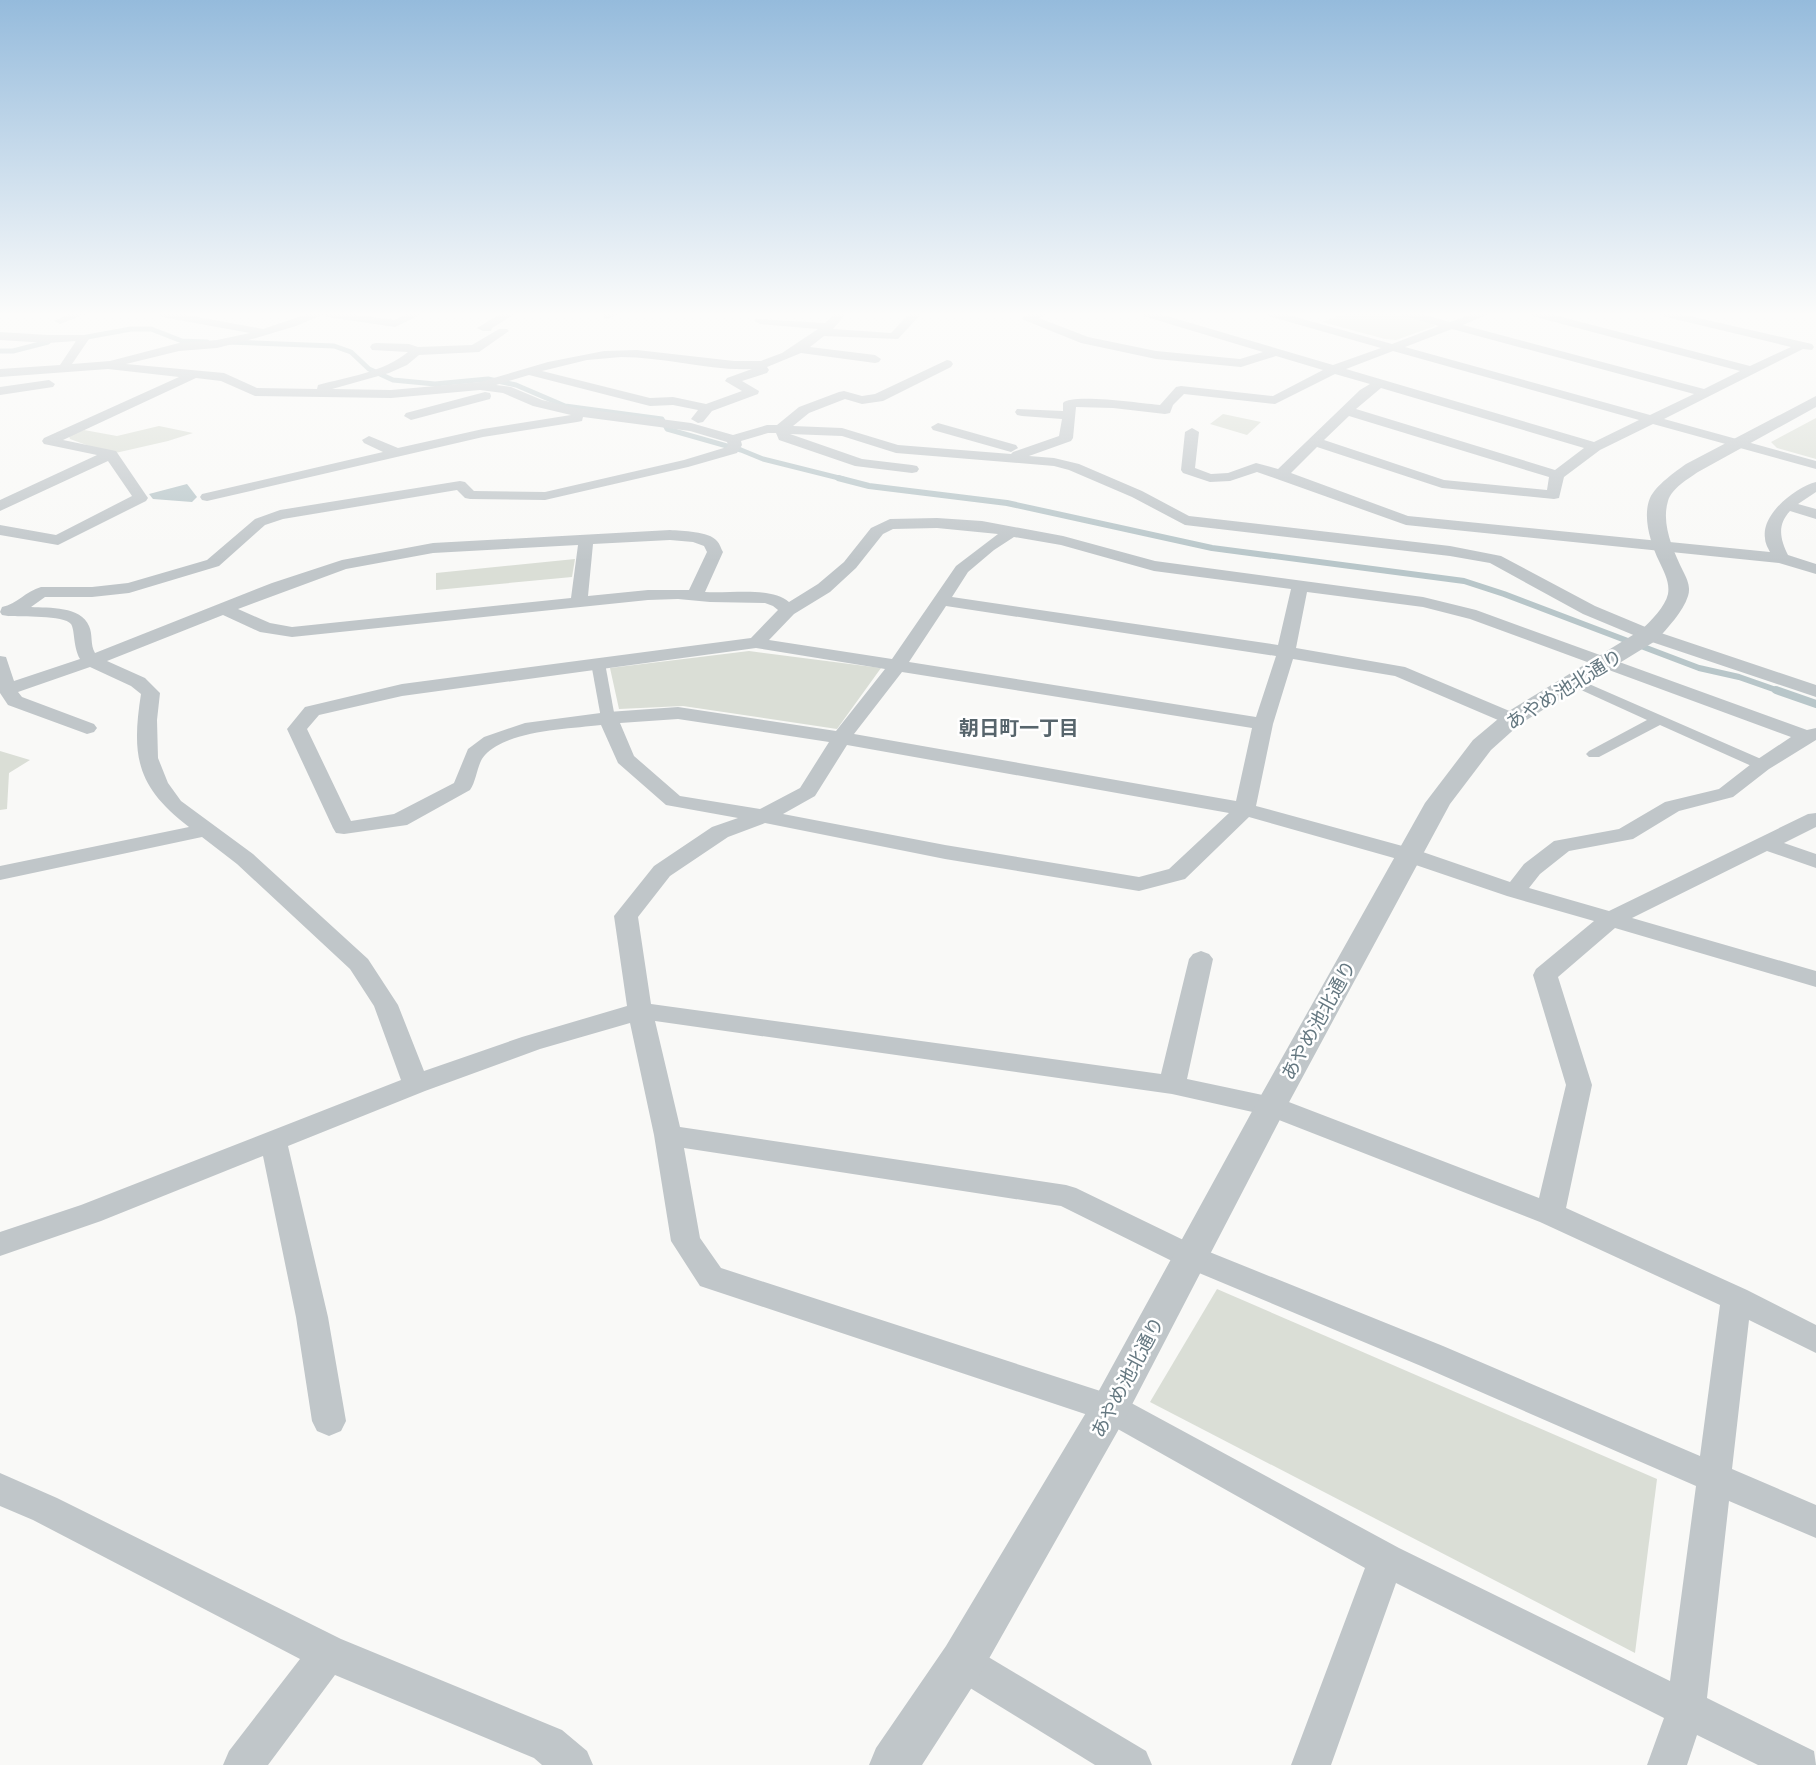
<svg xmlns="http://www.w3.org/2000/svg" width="1816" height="1765" font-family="Karla,'Noto Sans JP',sans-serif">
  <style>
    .green { fill: #daded6 }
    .water { fill: #b8c6c9 }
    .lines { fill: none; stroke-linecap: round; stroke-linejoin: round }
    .stream-far2 { stroke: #b8c6c9; stroke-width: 5 }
    .stream-far1 { stroke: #b8c6c9; stroke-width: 6 }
    .stream { stroke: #b8c6c9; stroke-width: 8 }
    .pedestrian { fill: #c0c6c9; fill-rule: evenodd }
    .minor { fill: #c0c6c9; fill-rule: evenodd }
    .tertiary { fill: #c0c6c9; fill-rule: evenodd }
    .labels { text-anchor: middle; stroke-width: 5; stroke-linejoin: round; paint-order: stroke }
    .street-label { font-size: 19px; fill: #657881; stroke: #fff }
    .neighbourhood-label { font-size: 20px; font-weight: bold; fill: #57656c; stroke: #fff }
  </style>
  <rect width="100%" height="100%" fill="#f9f9f7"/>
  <g class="green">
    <polygon points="1344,314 1396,314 1433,324 1435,326 1396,340 1385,339 1322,322"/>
    <polygon points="1223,414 1261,422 1247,435 1210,424"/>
    <polygon points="1816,418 1816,459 1777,448 1771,442"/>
    <polygon points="159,426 193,433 168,441 111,454 70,439 69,436 84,430 117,436"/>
    <polygon points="575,559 572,577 436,590 436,573"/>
    <polygon points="749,651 881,668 837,729 683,706 619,709 610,668"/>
    <polygon points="0,751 30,760 9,773 7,809 0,810"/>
    <polygon points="1217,1289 1657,1479 1635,1653 1150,1402"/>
  </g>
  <polygon class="water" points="187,484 197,497 192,502 153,499 149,494"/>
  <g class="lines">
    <g class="stream-far2">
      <polyline points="76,339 131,329 151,329 182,341 207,342"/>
      <polyline points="227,342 334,346 351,352 369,369 393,380 435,384 488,379 516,385 565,406 662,419 667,429 741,450 763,459 843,479"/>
      <polyline points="0,351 13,351 48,342"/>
    </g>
    <polyline class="stream-far1" points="838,478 869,486 1007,503 1212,548 1464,581 1504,594 1699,668 1739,677 1779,691"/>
    <polyline class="stream" points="1776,690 1816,704"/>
    <g class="pedestrian">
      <polygon points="598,659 603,660 605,663 615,718 613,721 603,721 601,718 591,663 593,660"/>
      <polygon points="1573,677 1768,762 1770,765 1768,768 1756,768 1660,725 1599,757 1589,757 1586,754 1589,751 1647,720 1568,684 1566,681 1568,678"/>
    </g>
    <g class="minor">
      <polygon points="69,314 86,314 60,324 54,321"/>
      <path d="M156 314H182L263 329 307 314H351L394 320 407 314H422L395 327 327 317 322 315 296 326 256 338 217 348 179 351 126 364 224 373 257 388 317 389 318 385C348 377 384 372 408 352L372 350 370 347 372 344 376 343 409 344 418 347 472 345 499 329H507L509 331 479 352 419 355 407 365 389 373 332 389 391 390 480 382 548 362 604 351 637 350 734 361H761L782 353 818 329 760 324 754 321 756 319 825 323 834 314H846L833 329 891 333 909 314H921L898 339 824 336 810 347 875 355 881 359 879 362 875 363 801 353 767 367 769 370 767 373 742 381 759 391 758 394 712 411 703 422 698 423 691 419 698 410 673 405 650 406 529 375 496 385 511 387 542 400 576 408 691 423 733 435 767 425H777L799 407 839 392 844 391 862 396 875 394 947 360 951 361 953 364 951 367 883 401 862 404 845 399 809 413 793 426 842 428 898 445 1011 454 1013 452 1059 436 1062 419 1022 416 1017 415 1015 412 1017 409 1063 411V403C1072 393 1145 404 1160 405L1176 387 1181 386 1273 396 1323 370 1276 356 1241 367 1156 359 1081 343 1024 320 1022 318C1028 312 1039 314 1048 314L1039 318 1088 337 1156 351 1240 359 1263 352 1143 316 1141 314H1160L1333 365 1381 348 1268 316 1266 314H1285L1392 344 1439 326 1403 316 1401 314H1421L1450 322 1471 314H1488L1463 325 1704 389 1740 371 1532 316 1530 314H1550L1750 366 1791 347 1662 316 1660 314H1681L1812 344 1814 347 1812 350 1803 349 1664 419 1816 461V469L1653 424 1600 450 1564 477 1559 498 1554 499 1442 488 1317 447 1291 473 1408 516 1770 552C1768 548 1765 543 1765 538 1761 514 1796 487 1816 482V492L1798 504 1816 509V519L1790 511C1777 525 1780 539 1788 555L1816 564V574L1779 563 1406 525 1257 472 1230 481 1210 482 1183 473 1181 470 1185 432 1192 428 1199 432 1195 468 1211 474 1228 473 1256 463 1278 469 1360 390 1370 384 1335 374 1275 404 1184 394 1173 405 1170 413 1165 414 1113 408 1076 407 1073 438 1071 441 1029 456 1054 458 1079 464 1142 491 1189 516 1450 546 1501 556 1595 606 1655 631 1816 685V697L1643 639 1583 614 1490 563 1450 556 1185 525 1132 497 1069 470 1054 466 896 453 842 436 790 434 862 459 912 465 917 466 919 469 917 472 912 473 855 466 779 440 776 433H768L741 441 742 445 737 453 688 467 545 500 470 499 465 498 457 490 283 519 265 525 219 566 129 593 92 597H45L31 607C49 608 81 606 89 626 93 634 90 645 95 653L272 583 342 560 433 543 670 530C682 531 709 531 717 541 720 544 721 549 723 552L705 592C729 594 771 586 789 602L818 584 844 562 871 528 890 519 937 518 982 521 1063 536 1155 561 1423 597 1476 610 1807 730 1816 728V740L1769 769 1733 797 1679 811 1633 839 1569 851 1540 874 1529 888 1609 911 1808 814 1816 813V827L1784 843 1816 854V868L1767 851 1632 918 1816 971V987L1615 928 1558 977 1592 1085 1566 1208 1747 1290 1816 1325V1353L1749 1320 1732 1469 1816 1505V1538L1729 1501 1707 1698 1814 1751 1816 1765H1758L1697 1735 1687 1765H1647L1664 1718 1396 1583 1331 1765H1291L1365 1568 1100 1419 700 1286 671 1241 654 1135 630 1023 540 1049 425 1091 288 1146 328 1317 346 1421 341 1431 329 1436 317 1431 312 1421 296 1317 263 1156 101 1221 0 1256V1232L81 1205 401 1080 374 1006 350 969 237 864 202 837 0 880V866L189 827C137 787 131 757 141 694L131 686 90 667 18 692 22 697 94 724 97 728 94 732 87 734 8 705 0 693V656L6 657 14 681 80 659C73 647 75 630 71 624 64 615 20 617 8 616L2 615 0 612 2 607C17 604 26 591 41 587H92L128 583 207 560 255 519 280 510 460 481 465 482 474 491 545 492 684 460 727 447 728 445 727 442 690 431 583 417 582 421 577 422 483 437 207 501 202 500 200 497 202 494 383 452 364 443 362 440 369 436 398 448 483 429 571 415 533 406 503 393 480 390 391 398 255 396 221 381 196 378 63 440 116 451 148 498 146 501 58 545 0 535V525L56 535 132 496 108 461 0 511V500L97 455 44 444 42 441 44 438 179 377 108 369 0 377V369L60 365 76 341 48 343 0 340V332L48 335H84L89 339 72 364 110 361 179 343 217 340 250 333 162 317ZM1452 329 1694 394 1650 415 1405 347ZM1393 351 1639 420 1594 442 1346 369ZM621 357C665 357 709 371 752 369L727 378 725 381 742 391 706 404 673 397 650 398 542 371 587 360ZM1381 388 1584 448 1555 470 1356 409ZM1349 416 1549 477 1547 490 1444 480 1324 440ZM937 528 998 534 956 566 892 659 769 640 794 614 830 592 856 568 883 534 893 529ZM1014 537 1061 545 1154 571 1291 589 1278 645 952 597 968 572 994 550ZM670 540 693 542 704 546 707 552 689 590H648L588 596 593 544ZM578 545 571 598 292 627 270 623 238 609 346 569 433 553ZM1307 592 1423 607 1470 619 1791 737 1755 761 1719 789 1665 802 1619 829 1554 841 1524 864 1510 882 1417 850 1256 806 1273 724 1293 659 1395 676 1505 723 1512 725 1519 723 1522 719 1519 715 1405 667 1296 648ZM678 599 710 602 765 603 773 606 778 610 751 638 402 684 305 707 287 729 333 828 336 833 344 834 407 825 470 790C477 780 477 763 485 755 509 730 568 729 601 725L618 763 666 805 738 818 712 827 654 866 614 916 627 1006 522 1037 424 1071 398 1005 368 959 253 854 181 801 168 783 158 758 157 720 160 693 145 678 107 661 223 615 260 632 292 637 648 600ZM946 606 1276 656 1256 717 909 662ZM756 648 885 669 836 731 678 707 608 712 525 723 484 737 468 749 454 783 394 814 351 821 307 729 319 715 402 696ZM902 672 1252 728 1236 801 854 734ZM678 719 829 742 800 788 760 809 680 796 634 756 620 723ZM847 745 1229 813 1169 869 1139 877 945 845 783 814 815 796ZM1249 817 1401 860 1507 896 1594 921 1536 969 1533 975 1566 1085 1539 1198 1281 1099 1187 1079 1213 959 1209 954 1201 951 1193 954 1189 959 1161 1074 651 1004 638 917 670 876 728 837 765 823 945 859 1139 891 1185 879ZM655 1021 1172 1094 1266 1115 1540 1222 1720 1305 1700 1456 1443 1346 1202 1249 1076 1188 1066 1185 680 1127ZM684 1148 1061 1206 1180 1265 1421 1366 1696 1486 1670 1681 1399 1548 1122 1398 721 1268 700 1238Z"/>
      <polygon points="500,314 515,314 492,328 491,331 483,331 477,328"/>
      <polygon points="604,314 618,314 608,319 604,318"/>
      <polygon points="49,380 55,384 53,387 0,395 0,387"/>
      <polygon points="485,392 490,393 491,396 490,399 411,420 404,416 406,413"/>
      <polygon points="938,423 1016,445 1018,448 1011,452 933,430 931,427"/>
      <polygon points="0,1473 57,1498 341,1639 562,1730 587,1751 593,1765 542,1765 534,1758 335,1675 268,1765 223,1765 229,1751 300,1659 33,1520 0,1506"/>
      <polygon points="962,1643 975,1649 1146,1751 1152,1765 1095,1765 949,1675 943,1662 949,1649"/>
    </g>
    <path class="tertiary" d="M1816 396V407L1698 472C1688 479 1672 488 1668 501 1661 524 1673 550 1683 571 1687 579 1691 587 1688 596 1683 612 1668 627 1657 640L1520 724 1491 750 1450 804 1287 1106 1124 1420 978 1678 922 1765H869L876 1748 946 1646 1096 1396 1255 1106 1425 803 1473 740 1504 714 1641 630C1651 621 1665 607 1668 594 1670 582 1664 572 1659 561 1651 544 1642 517 1650 498 1656 485 1675 472 1686 464Z"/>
  </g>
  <linearGradient id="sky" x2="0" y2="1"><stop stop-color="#95bbdc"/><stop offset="0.56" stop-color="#fcfcfb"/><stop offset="1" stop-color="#fcfcfb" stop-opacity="0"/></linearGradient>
  <rect width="1816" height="561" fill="url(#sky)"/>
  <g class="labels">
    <g class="street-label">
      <text transform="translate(1564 689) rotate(-32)" y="7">あやめ池北通り</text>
      <text transform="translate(1318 1020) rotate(-61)" y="7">あやめ池北通り</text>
      <text transform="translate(1127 1377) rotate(-62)" y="7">あやめ池北通り</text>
    </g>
    <g class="neighbourhood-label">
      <text x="1019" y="735">朝日町一丁目</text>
    </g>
  </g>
</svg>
